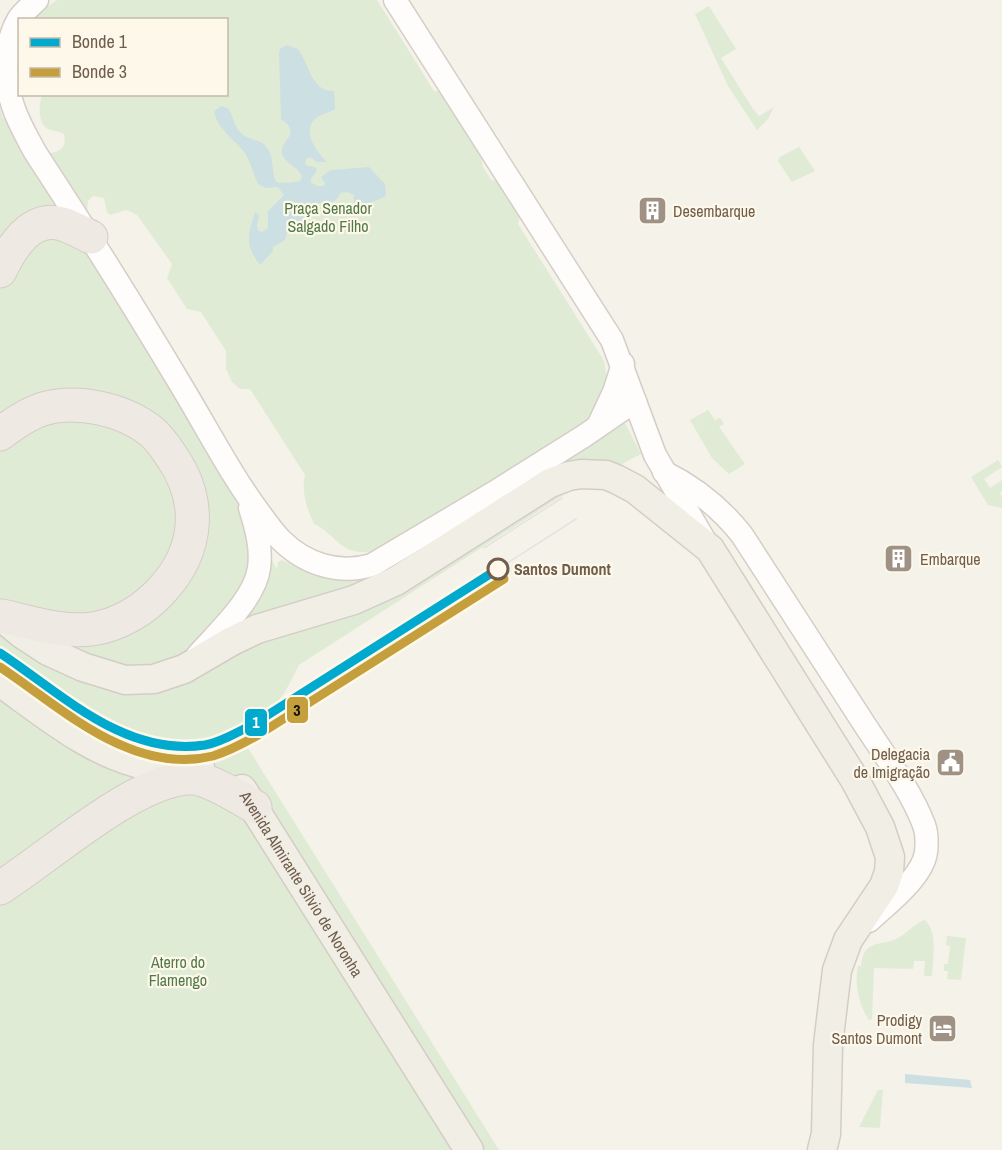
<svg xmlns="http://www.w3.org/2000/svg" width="1002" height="1150" font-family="'Archivo Narrow',sans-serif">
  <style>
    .green { fill: #e0ebd5 }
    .water { fill: #ccdfe3 }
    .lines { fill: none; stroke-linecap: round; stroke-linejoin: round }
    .minor-casing { stroke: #d4cec6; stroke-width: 25 }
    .major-casing { stroke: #d3cdc6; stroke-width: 31 }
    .highway-casing { stroke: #d3cdc6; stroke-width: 35 }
    .minor { stroke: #fefdfc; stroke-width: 22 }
    .major { stroke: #f1eee5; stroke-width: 28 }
    .highway { stroke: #efe9e4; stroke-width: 33 }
    .tram { stroke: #e5e2e4; stroke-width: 1.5 }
    .tram-1-casing { stroke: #fdf8ea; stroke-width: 14 }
    .tram-2-casing { stroke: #fdf8ea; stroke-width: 14 }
    .tram-1 { stroke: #00a9ce; stroke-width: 9 }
    .tram-2 { stroke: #c49f3b; stroke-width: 9 }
    .stop-dot { fill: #fdf8ea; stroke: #705d4c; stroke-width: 3 }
    .labels { text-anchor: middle; stroke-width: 4.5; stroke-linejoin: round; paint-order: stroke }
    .park-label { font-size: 16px; fill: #527a49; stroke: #fdf8ea }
    .poi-label { font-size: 16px; fill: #705d4c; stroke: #fdf8ea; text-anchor: start }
    .stop-label { font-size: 16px; font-weight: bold; fill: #705d4c; stroke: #fdf8ea; text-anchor: start }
    .street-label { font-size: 16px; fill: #705d4c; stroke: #fdf8ea }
    .line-badge { stroke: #fdf8ea; stroke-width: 2 }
    .badge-label { font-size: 16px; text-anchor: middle; font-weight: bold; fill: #fff }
    .pale-badge-label { font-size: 16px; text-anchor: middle; font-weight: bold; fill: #111 }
  </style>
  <rect width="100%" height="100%" fill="#f5f2e9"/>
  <g class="green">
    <path d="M57 0H377L434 91H444L480 150 483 167 491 180 501 181 520 215 518 224 603 359C611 381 604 407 585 421L393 545C375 552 357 557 340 544 329 535 328 531 314 524 307 509 301 492 305 475L250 389H240L232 382 226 369V351L201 312 187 309 167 278 172 264 137 215 126 210 110 215 107 212 104 198 93 196 88 201 87 213 71 219 277 569 278 562 282 560C319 577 344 588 385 572L621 422 625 423 641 454 622 464 601 461 307 621 562 489 565 494 299 665 286 690 248 748 499 1150H0V107L3 118 14 122 45 154C59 152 67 149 64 134 59 131 53 131 48 129 37 123 39 105 42 95L226 94V20L35 19 40 12Z"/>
    <polygon points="709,6 736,49 721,58 753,109 759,116 774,107 768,119 757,130 728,86 695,14"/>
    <polygon points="799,147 815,171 792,182 778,161 780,157"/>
    <polygon points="708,410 715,420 720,418 724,424 719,427 745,464 729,474 712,458 690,420"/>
    <polygon points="998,460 1002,467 984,479 990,488 1002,480 1002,491 1000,493 1002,497 1002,508 988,505 971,477"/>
    <path d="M925 920C938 932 933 960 932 976H924L925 961H914L913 969 874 968 872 1019 869 1020C859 1006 854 983 858 966H861C864 938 880 947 898 938 908 933 914 923 925 920Z"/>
    <polygon points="947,936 966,938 961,980 947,979 948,971 944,971 944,964 948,964 950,946 946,945"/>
    <polygon points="878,1090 883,1090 880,1128 859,1127"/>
  </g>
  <g class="water">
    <path d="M286 45 298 49C309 63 311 92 334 91L335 109C329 113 319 114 314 120 302 133 318 153 327 162H317L310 157 306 159 305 165 315 167 317 170 311 179V183L318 186H324L325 183 321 177 331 170 369 167 385 184 386 196 362 207 354 206V195L347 192 340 193C335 209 322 199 311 206L312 216 304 220 297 229 289 228 285 240 273 247V251L260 265C244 244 248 235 255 212L259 215 257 225 258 230 262 232 268 228V211L284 195 278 187 266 188 258 184C253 174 251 162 245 153 234 138 218 131 214 111L222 106 229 109C233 117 235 129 242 134 252 142 263 138 269 151 274 159 272 179 277 182 281 184 296 182 300 181L302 177C299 167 287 165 283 156 277 144 293 140 290 129 289 124 284 122 281 119L279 53 280 49Z"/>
    <polygon points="905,1074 970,1080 972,1088 905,1083"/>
  </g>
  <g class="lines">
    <defs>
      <g id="minor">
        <path d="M37 0C31 6 22 13 18 20 4 44 4 81 13 106 18 122 27 137 35 152 86 230 135 308 182 387 208 430 231 475 261 515 267 523 273 532 281 540 305 564 339 575 372 565L495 492 584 436 635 401"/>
        <polyline points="395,0 612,340 655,455 705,541"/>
        <polyline points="598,426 614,392 623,364"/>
        <path d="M664 472C696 488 720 507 742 535 782 596 821 658 861 719 882 752 910 788 924 825 927 833 927 843 926 852 923 877 887 904 869 921"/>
        <path d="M197 656C217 633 255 599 259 568 262 548 256 527 250 508"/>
      </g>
      <g id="major">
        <polyline points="0,616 22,634 48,651 83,667 125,680 154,679 184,669 232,641 257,629 354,600 396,581 550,483 569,476 581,474 606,475 616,479 635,489 710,549 855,780 880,827 890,857 889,872 884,886 848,940 837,970 828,1045 826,1134 822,1150"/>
        <path d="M0 682C46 715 93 755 149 766 165 769 184 768 200 767"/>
        <path id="s1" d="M242 789 469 1150"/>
      </g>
      <g id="highway">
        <path d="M0 271C12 246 32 213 65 225 74 228 82 233 91 237"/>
        <path d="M0 434C13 424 27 414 43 409 77 399 124 409 152 432 160 439 166 448 172 457 202 501 199 550 162 590 144 610 119 625 92 629 62 633 30 622 2 616"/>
        <path d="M0 888C48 858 138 776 193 778 209 779 240 798 255 807"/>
      </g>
    </defs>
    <use href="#minor" class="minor-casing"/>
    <use href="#major" class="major-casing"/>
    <use href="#highway" class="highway-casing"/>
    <use href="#minor" class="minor"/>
    <use href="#major" class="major"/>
    <use href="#highway" class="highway"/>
    <g class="tram">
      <polyline points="484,548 562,498"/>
      <polyline points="498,569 576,519"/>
    </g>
    <defs>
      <path id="tram-1" d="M0 653C62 694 125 757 205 745 222 742 237 732 252 725L498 569"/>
      <path id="tram-2" d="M0 667C62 708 132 776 213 756 229 751 244 743 258 735L504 579"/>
    </defs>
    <use href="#tram-1" class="tram-1-casing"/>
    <use href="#tram-2" class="tram-2-casing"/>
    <use href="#tram-1" class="tram-1"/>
    <use href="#tram-2" class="tram-2"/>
  </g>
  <defs>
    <symbol id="building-square" viewBox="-11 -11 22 22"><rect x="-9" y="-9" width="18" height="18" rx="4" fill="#9f9183" stroke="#fdf8ea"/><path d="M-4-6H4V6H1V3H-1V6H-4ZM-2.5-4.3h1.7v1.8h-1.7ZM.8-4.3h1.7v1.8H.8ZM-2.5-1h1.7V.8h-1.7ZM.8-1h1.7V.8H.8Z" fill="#fff"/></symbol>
    <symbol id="civic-square" viewBox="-11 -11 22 22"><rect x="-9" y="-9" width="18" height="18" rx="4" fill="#9f9183" stroke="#fdf8ea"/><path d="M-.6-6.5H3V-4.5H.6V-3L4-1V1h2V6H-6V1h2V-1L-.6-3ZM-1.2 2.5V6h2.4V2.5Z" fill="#fff"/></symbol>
    <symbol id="hotel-square" viewBox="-11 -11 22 22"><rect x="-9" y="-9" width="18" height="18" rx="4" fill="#9f9183" stroke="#fdf8ea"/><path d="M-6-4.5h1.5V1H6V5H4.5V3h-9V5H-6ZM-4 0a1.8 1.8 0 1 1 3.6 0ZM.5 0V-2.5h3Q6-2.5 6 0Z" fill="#fff"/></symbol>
  </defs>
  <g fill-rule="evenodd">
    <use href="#building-square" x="636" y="194" width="33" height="33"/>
    <use href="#building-square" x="882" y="542" width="33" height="33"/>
    <use href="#civic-square" x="934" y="746" width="33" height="33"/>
    <use href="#hotel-square" x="926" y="1012" width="33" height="33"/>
  </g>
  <circle class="stop-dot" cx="498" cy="569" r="10"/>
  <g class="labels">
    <g class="park-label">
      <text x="328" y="214">Praça Senador<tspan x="328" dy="18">Salgado Filho</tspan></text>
      <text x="178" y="968">Aterro do<tspan x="178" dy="18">Flamengo</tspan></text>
    </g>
    <g class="poi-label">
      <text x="673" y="217">Desembarque</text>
      <text x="920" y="565">Embarque</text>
      <text x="930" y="760" text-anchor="end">Delegacia<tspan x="930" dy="18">de Imigração</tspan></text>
      <text x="922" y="1026" text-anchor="end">Prodigy<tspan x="922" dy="18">Santos Dumont</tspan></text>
    </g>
    <g class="stop-label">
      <text x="514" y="575">Santos Dumont</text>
    </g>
    <g class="street-label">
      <text dy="6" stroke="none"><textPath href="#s1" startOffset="112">Avenida Almirante Silvio de Noronha</textPath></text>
    </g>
  </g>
  <g class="line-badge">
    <rect x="286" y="696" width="23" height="28" rx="6" fill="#c49f3b"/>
    <rect x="244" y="708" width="24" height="29" rx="6" fill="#00a9ce"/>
  </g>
  <g class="badge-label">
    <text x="256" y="728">1</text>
  </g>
  <g class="pale-badge-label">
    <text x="297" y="716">3</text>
  </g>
  <rect x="18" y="18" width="210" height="78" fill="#fdf8ea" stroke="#c5baab" stroke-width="1.5"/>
  <rect x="30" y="38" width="30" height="9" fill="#00a9ce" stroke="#c5baab" stroke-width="1.5"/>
  <text x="72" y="48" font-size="18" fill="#705d4c">Bonde 1</text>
  <rect x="30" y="68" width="30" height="9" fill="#c49f3b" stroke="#c5baab" stroke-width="1.5"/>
  <text x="72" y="78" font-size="18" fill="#705d4c">Bonde 3</text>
</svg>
